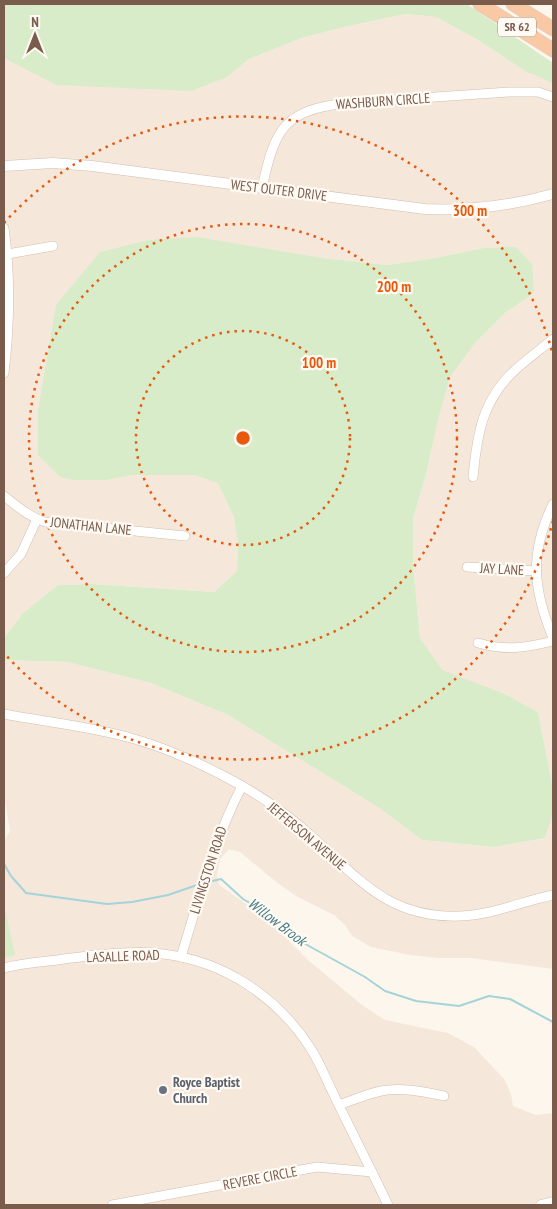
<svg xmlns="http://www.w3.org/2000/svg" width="557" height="1209" font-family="'PT Sans Narrow',sans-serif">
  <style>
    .residential { fill: #f5e8da }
    .green { fill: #d8ecc9 }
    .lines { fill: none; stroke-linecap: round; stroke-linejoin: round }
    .stream { stroke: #a5d3da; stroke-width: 2 }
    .minor-casing { stroke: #d1beb0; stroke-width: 10 }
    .tertiary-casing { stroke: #d1beb0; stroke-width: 11 }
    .trunk-casing { stroke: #dad1cd; stroke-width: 15 }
    .minor { stroke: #fff; stroke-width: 9 }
    .tertiary { stroke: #fff; stroke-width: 10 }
    .trunk { stroke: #f9c8a4; stroke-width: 14 }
    .ring { fill: none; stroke: #e8590c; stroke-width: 2.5; stroke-dasharray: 2.5 5 }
    .worship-dot { fill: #6b7280; stroke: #fffaf3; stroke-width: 2 }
    .labels { text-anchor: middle; stroke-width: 4.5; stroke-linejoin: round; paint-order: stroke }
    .shield { fill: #fffaf3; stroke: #a28b7f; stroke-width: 1 }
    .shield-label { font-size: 12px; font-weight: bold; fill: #7a5c4d }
    .street-label { font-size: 14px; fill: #7a5c4d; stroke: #fffaf3 }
    .worship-label { font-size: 14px; font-weight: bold; fill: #5b616d; stroke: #fffaf3; text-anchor: start }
    .water-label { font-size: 15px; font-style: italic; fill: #437c86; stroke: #fffaf3 }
    .centre { fill: #e8590c; stroke: #fffaf3; stroke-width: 2.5 }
    .ring-label { font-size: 15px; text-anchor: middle; font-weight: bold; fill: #e8590c; stroke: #fffaf3; stroke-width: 4.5; stroke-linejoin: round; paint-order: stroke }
  </style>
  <rect width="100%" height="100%" fill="#fdf6ec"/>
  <g class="residential">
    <polygon points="405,14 436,17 478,40 502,56 553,83 553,789 538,712 505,694 442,671 420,638 413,564 413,519 426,474 439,415 450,377 475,343 505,313 534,293 483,248 435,258 387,265 322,258 107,480 133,475 194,475 219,483 234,517 238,543 237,571 214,592 92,584 58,585 23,613 4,638 4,58 26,68 227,77 249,59 302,38 344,27"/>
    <polygon points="4,660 67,662 151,683 228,715 378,807 422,840 494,847 545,838 553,814 553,969 471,958 438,958 410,955 371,947 352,936 345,925 334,915 296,896 275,881 240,852 229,849 220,859 217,875 219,885 265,917 308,960 362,1005 385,1020 448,1033 474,1047 505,1080 511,1094 513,1106 536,1115 553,1113 553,1205 4,1205 4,841 10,831 4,795"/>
  </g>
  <g class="green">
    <polygon points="4,4 467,4 553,63 553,83 527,72 478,40 436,17 405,14 344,27 302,38 249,59 227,77 191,91 56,85 4,58"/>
    <polygon points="196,237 322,258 387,265 435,258 483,248 516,247 532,264 534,293 505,313 475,343 450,377 439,416 426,474 413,519 413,564 420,638 442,670 505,694 538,712 553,789 553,814 545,838 494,847 422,840 378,807 228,715 151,683 67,662 4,660 4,638 23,613 58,585 92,584 214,592 237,571 238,543 234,517 218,483 194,475 133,475 107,480 73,480 60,477 38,455 38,411 56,305 100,252 149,240"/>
    <polygon points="4,905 15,955 4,958"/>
  </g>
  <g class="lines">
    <g class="stream">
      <polyline points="4,864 11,876 26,893 107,904 132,902 168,895 200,884"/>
      <polyline points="208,882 221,879 243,899 265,912 300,941 365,977 385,991 416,1001 459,1006 489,996 510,999 553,1022"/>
    </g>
    <defs>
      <g id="minor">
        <path d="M262 188C275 129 283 110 347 103L509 92H538L553 97"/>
        <path d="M4 228C11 278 10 323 4 373"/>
        <polyline points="8,254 53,246"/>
        <path d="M473 477C477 435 482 401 514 371 527 359 540 350 553 339"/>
        <path d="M4 496C17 506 29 517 45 522L185 536"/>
        <path d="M553 504C529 554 533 589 553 638"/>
        <polyline points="467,567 536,571"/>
        <polyline points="4,573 21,554 37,519"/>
        <path d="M478 643C506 651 525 648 553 641"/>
        <path d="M4 714C46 722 89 726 131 738 167 748 202 764 235 782 261 796 285 813 307 832 357 876 386 919 461 916 492 915 523 901 553 895"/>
        <path d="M181 957C199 898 214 840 242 786"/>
        <path d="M4 968C23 963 44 962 64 959 96 955 130 950 163 954 224 961 278 997 311 1049 320 1063 326 1079 333 1093 346 1120 359 1146 372 1172"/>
        <path d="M339 1105C353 1100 367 1094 381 1091 401 1087 424 1092 444 1096"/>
        <polyline points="112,1205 317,1167 372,1172 388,1205"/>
      </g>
      <g id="tertiary">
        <path d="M4 166 53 163 92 166 425 209C469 211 510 206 553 194"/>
        <polyline points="541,1205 553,1202"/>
      </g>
      <g id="trunk">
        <polyline points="480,4 553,50"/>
        <polyline points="513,4 553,29"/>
      </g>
    </defs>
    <use href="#minor" class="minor-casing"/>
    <use href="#tertiary" class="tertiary-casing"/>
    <use href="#trunk" class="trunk-casing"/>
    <use href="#minor" class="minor"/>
    <use href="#tertiary" class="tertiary"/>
    <use href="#trunk" class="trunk"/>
  </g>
  <g class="ring">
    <circle cx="243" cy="438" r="107"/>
    <circle cx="243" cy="438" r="214"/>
    <path d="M553 521A321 321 0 0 1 4 653M4 223A321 321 0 0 1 553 355"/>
  </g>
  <circle class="worship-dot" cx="163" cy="1090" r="5"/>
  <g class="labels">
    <rect class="shield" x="498" y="17.5" width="38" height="19" rx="4"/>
    <g class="shield-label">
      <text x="517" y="31">SR 62</text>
    </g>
    <g class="street-label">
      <text transform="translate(383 101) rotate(-4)" y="5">WASHBURN CIRCLE</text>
      <text transform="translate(279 190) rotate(7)" y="5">WEST OUTER DRIVE</text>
      <text transform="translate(91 526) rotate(6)" y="5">JONATHAN LANE</text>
      <text transform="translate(502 569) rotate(3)" y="5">JAY LANE</text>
      <text transform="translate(307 836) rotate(40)" y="5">JEFFERSON AVENUE</text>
      <text transform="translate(208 870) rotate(-72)" y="5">LIVINGSTON ROAD</text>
      <text transform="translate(123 956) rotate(-2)" y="5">LASALLE ROAD</text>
      <text transform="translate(260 1178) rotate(-11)" y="5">REVERE CIRCLE</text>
    </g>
    <g class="worship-label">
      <text x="173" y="1087">Royce Baptist<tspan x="173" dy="16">Church</tspan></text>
    </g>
    <g class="water-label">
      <text transform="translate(277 922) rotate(37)" y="5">Willow Brook</text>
    </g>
  </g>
  <circle cx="243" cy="438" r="8" class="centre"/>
  <g class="ring-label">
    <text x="470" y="216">300 m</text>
    <text x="394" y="292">200 m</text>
    <text x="319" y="368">100 m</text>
  </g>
  <rect width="557" height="1209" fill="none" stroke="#7a5c4d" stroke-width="10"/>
  <g transform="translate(35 35)" stroke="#fffaf3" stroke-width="4" paint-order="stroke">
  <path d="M0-4L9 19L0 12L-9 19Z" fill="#7a5c4d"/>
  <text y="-8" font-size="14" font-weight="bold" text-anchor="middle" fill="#7a5c4d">N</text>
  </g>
</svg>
